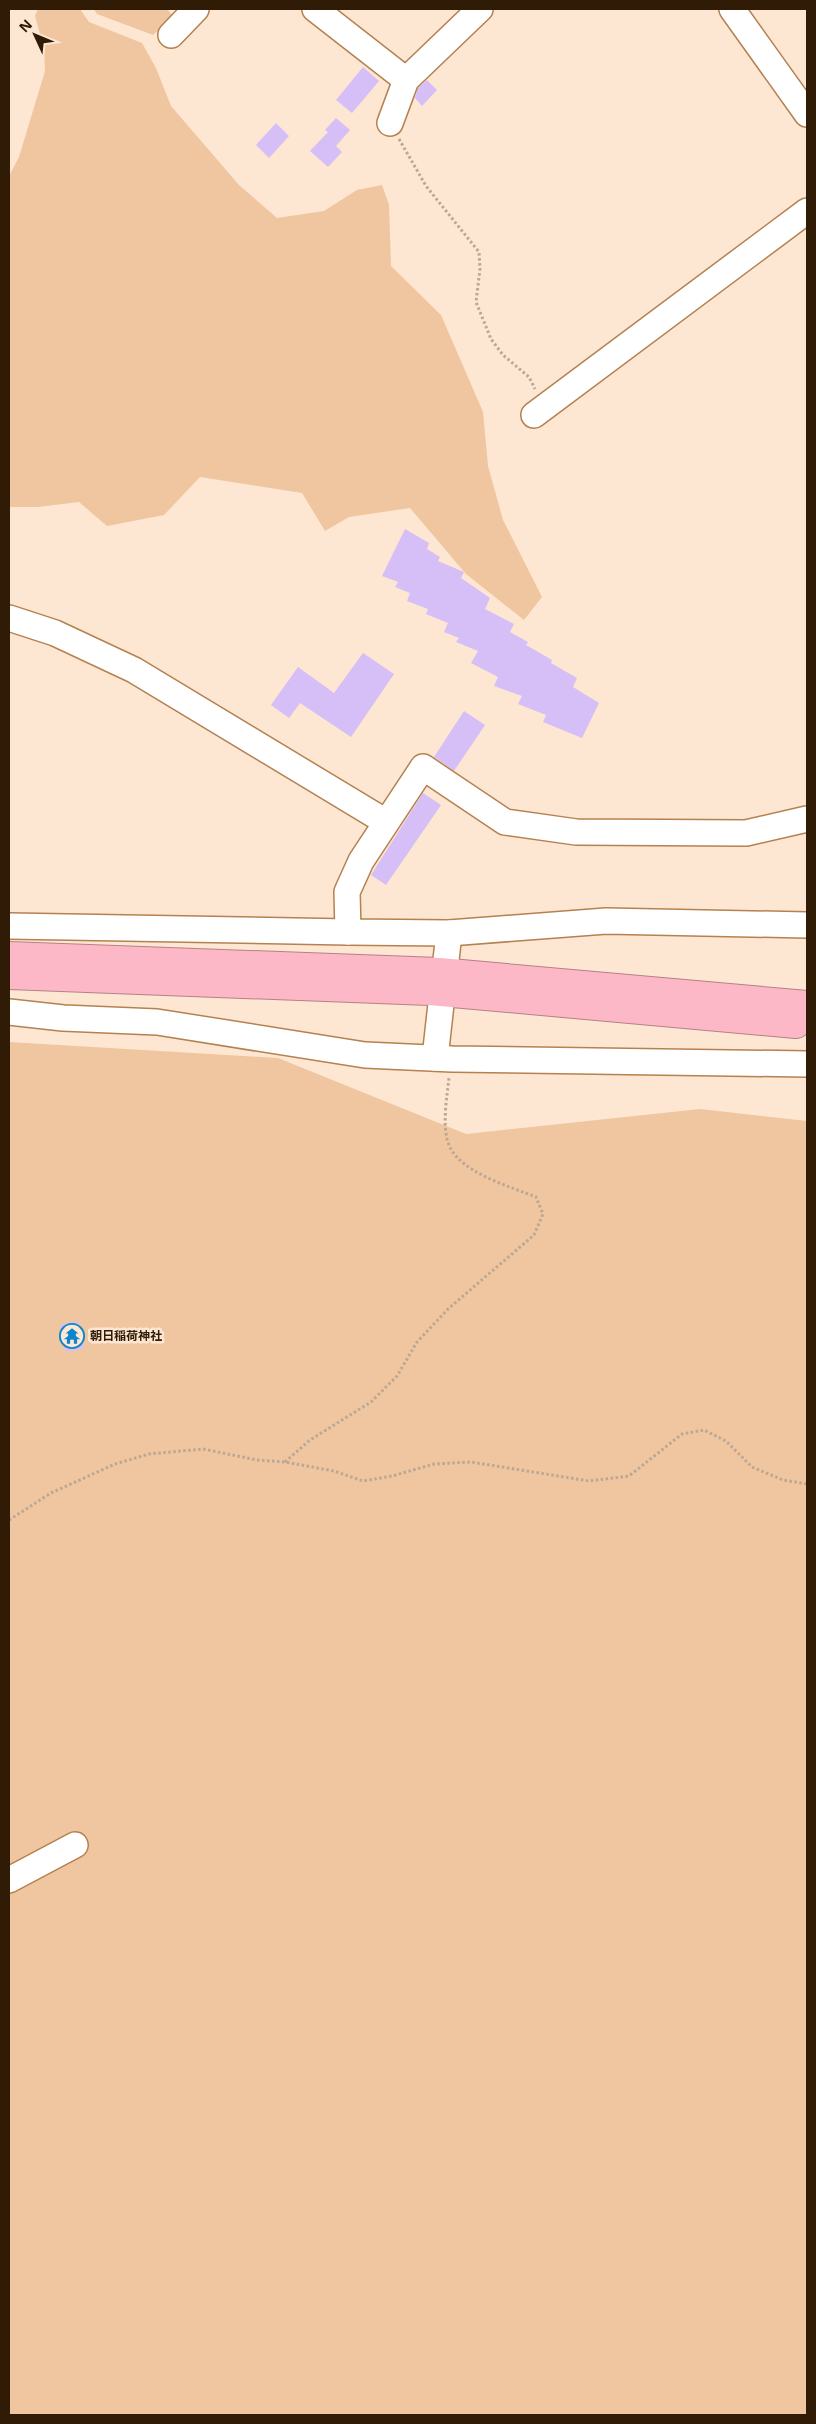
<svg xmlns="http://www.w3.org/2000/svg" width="816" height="2424" font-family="'Noto Sans','Noto Sans JP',sans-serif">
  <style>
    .green { fill: #efc6a0 }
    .building { fill: #d6bff7 }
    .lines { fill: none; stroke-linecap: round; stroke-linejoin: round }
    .minor-casing { stroke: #b58150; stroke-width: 28 }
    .highway-casing { stroke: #b58184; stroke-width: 30 }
    .path { stroke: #bda793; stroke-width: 3; stroke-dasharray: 2.5 2.5; stroke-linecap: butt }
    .minor { stroke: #fff; stroke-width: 25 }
    .highway { stroke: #fdb8c8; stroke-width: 28 }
    .labels { text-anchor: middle; stroke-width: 5; stroke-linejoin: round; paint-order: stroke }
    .poi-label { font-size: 12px; font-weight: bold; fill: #2f1b06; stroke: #fde6d2; text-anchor: start }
  </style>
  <rect width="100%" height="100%" fill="#fde6d2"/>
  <g class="green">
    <polygon points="38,9 80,9 89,22 142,43 156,68 171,106 239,185 277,218 324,211 357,190 382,185 389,205 391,266 441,315 483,412 488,466 503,520 542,597 524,620 466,574 410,508 349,517 325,531 302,493 200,477 164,515 107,526 79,502 38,507 9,507 9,176 19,157 45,71 44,49 35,16"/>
    <polygon points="94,9 167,9 173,16 153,35 97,14"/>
    <polygon points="9,1042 278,1058 466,1134 700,1109 807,1121 807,2415 9,2415"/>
  </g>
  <g class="building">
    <polygon points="363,67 379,81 352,113 336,100"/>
    <polygon points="427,80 437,90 422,106 415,98 418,88"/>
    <polygon points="336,118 350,130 336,146 342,152 328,167 310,151 328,132 325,130"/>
    <polygon points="276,123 289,136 269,158 256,145"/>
    <polygon points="405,529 429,543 427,549 440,557 438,561 464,572 461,578 490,598 485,609 514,624 510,632 528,642 526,645 552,660 551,663 577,678 573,687 599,703 582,738 543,722 546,715 518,704 522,696 494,686 498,677 471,663 478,651 456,642 459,638 444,632 448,623 426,614 428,609 407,601 410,593 395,587 398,582 382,576"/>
    <polygon points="363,653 394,674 351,737 300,703 289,718 271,705 298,667 334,693"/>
    <polygon points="464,711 485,725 454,771 434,757"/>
    <polygon points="423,793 441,805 386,885 371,875"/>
    <polygon points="78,1321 84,1348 66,1352 60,1325"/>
  </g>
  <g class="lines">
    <defs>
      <g id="minor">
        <polyline points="315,9 406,80"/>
        <polyline points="732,9 807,114"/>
        <polyline points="171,35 196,9"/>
        <polyline points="390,123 406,80 480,9"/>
        <polyline points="534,415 807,211"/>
        <polyline points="9,618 55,633 134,670 386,822"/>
        <polyline points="807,819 746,833 576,832 505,822 423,767 361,861 347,892 348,932 449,933 606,921 807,925"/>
        <polyline points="9,926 348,932"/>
        <polyline points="446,960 449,933"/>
        <polyline points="9,1012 63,1018 157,1022 365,1055 452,1059 807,1064"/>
        <polyline points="435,1058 441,1004"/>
        <polyline points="9,1880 75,1845"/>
      </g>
      <g id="highway">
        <polyline points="9,956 439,972 807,1005"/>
        <polyline points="9,975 430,991 796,1024"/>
      </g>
    </defs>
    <use href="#minor" class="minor-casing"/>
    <use href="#highway" class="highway-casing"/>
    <g class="path">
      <polyline points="399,139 426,186 479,252 480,269 476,302 491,339 503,355 529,377 535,389"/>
      <path d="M285 1462 310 1440 371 1402 397 1376 417 1342 448 1309 534 1235 543 1214 536 1197C511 1187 462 1173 450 1147 441 1130 447 1096 449 1078"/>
      <polyline points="9,1520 51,1493 115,1464 149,1454 203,1449 257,1460 285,1462 334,1471 363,1481 392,1476 434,1464 471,1462 589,1481 629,1476 682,1434 704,1430 726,1441 752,1467 783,1480 807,1484"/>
    </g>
    <use href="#minor" class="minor"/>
    <use href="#highway" class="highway"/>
  </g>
  <defs>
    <symbol id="temple-ring" viewBox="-11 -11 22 22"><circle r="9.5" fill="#fde6d2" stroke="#0b86ce" stroke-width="1.5"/><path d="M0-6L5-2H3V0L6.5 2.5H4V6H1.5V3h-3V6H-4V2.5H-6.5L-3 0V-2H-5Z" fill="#0b86ce"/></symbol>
  </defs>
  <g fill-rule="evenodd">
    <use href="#temple-ring" x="58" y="1322" width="28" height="28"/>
  </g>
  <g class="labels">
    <g class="poi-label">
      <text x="90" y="1340">朝日稲荷神社</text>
    </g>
  </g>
  <rect width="816" height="2424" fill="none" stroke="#2f1b06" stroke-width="20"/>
  <g transform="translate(35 35) rotate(314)" stroke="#fde6d2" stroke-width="4" paint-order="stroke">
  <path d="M0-4L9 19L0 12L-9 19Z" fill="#2f1b06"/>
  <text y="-8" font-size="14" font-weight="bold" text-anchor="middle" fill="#2f1b06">N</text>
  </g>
</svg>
